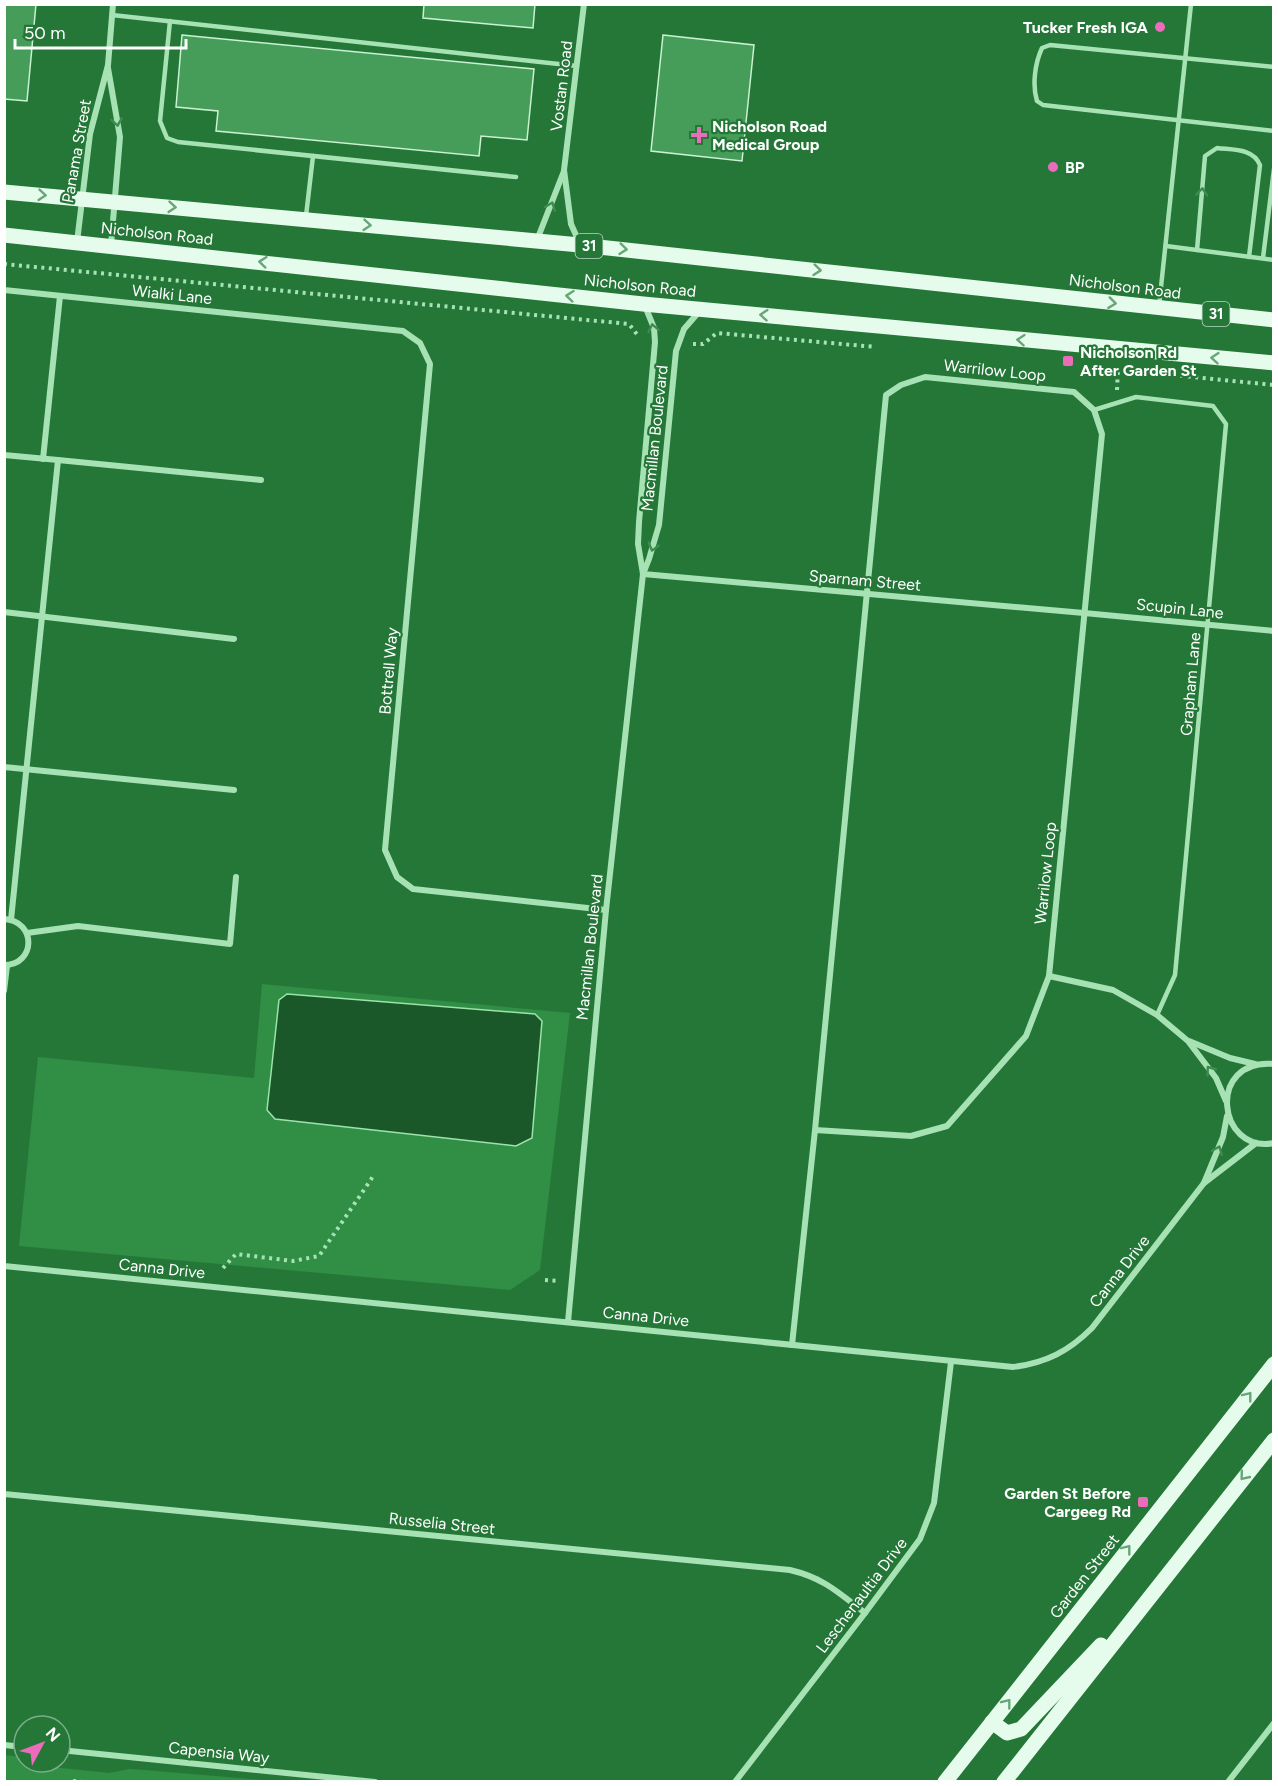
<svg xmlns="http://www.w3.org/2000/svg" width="1278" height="1786" font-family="Figtree,sans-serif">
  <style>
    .green { fill: #308e45 }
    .water { fill: #1a5729; stroke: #9be3aa; stroke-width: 1.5 }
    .building { fill: #469c59; stroke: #c9f2d2; stroke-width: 1.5 }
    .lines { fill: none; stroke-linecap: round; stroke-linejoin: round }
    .path { stroke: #a7e2b4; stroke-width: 4; stroke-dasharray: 3 4.5; stroke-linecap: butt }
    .service { stroke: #a7e2b4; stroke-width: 4.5 }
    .minor { stroke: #a7e2b4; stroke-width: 6 }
    .primary { stroke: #e5fcec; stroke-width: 15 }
    .oneway { stroke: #3f8c51 }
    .oneway2 { stroke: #68a677 }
    .poi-dot { fill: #eb6cbb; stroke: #257738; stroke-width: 2 }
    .labels { text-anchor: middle; stroke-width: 4.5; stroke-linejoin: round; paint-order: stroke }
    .shield { fill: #257738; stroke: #bed6c3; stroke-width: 1.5 }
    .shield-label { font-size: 15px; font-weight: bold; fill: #fff }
    .poi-label { font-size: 16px; font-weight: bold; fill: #fff; stroke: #257738; text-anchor: start }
    .street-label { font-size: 16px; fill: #fff; stroke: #257738 }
  </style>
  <rect width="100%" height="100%" fill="#257738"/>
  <g class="green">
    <polygon points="262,984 570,1013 540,1270 510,1290 19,1246 38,1057 254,1078"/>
    <polygon points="4,1755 24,1757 24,1762 33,1762 43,1766 109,1773 129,1769 145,1770 273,1781 5,1781"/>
  </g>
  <polygon class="water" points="287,994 535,1014 542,1021 532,1138 516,1146 275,1119 267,1110 279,1000"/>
  <g class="building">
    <polygon points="4,4 36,4 27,101 4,99"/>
    <polygon points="424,4 535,4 533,28 423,18"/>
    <polygon points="182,35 534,69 527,140 481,136 479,156 216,131 218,111 176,107"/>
    <polygon points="663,35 754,45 742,161 651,151"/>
  </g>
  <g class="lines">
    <g class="path">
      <polyline points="4,264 629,324 639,337"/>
      <polyline points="693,344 703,344 717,333 876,347"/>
      <polyline points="1143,372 1274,385"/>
      <polyline points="1117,390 1118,369"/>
      <polyline points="223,1268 236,1254 293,1261 319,1256 374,1175"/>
      <polyline points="545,1280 559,1281"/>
      <polyline points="73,1781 83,1782"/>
    </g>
    <g class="service">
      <polyline points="112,15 577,66"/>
      <polyline points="170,21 160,121 167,138 178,142 516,177"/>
      <path d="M1274 67 1050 45 1042 48C1035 63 1032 85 1037 101L1043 105 1274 131"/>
      <polyline points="306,216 313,156"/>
      <polyline points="1166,246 1274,260"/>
      <path d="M1197 250 1205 156 1217 148C1233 150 1253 148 1260 165L1249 257"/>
      <polyline points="1263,258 1274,169"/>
      <polyline points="1159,306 1191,4"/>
      <polyline points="1094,410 1136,397 1213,406 1226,424 1175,975 1157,1015"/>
    </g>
    <g class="minor">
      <polyline points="108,68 120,137 111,245"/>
      <polyline points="537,240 564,171"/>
      <polyline points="77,242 90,134 108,65 113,4"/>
      <polyline points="580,244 571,224 564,170 584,4"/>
      <polyline points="4,290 403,331 420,343 430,364 385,850 397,877 413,889 606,910"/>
      <polyline points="4,455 58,460 11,920"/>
      <polyline points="43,459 60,296"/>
      <polyline points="58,460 261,480"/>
      <polyline points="643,574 1084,613 1274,631"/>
      <polyline points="643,574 649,559 659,525 676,351 684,329 698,313"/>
      <polyline points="4,612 234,639"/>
      <polyline points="4,767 234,790"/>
      <path d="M4 919C37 921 36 965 4 965"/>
      <polyline points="27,933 78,926 230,944 236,877"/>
      <polyline points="1049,976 1113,990 1157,1015 1188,1041 1216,1078 1226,1101"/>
      <polyline points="4,991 7,966"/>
      <polyline points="1189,1041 1230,1058 1255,1064"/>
      <path d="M1274 1064C1206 1058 1217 1154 1274 1143"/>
      <polyline points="1204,1183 1223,1137 1227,1116"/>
      <path d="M4 1266 1013 1367C1046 1363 1069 1351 1092 1328L1204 1183 1256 1143"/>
      <polyline points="568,1322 606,910 643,574 638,544 639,522 655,342 654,328 645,306"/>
      <polyline points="792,1345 815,1130 886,395 901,385 925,377 1074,392 1094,410 1102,434 1049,976 1026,1036 947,1126 911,1136 815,1130"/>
      <path d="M4 1494 790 1570C824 1578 839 1593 865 1613"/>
      <polyline points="4,1745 24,1747"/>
      <polyline points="60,1750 375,1782"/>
      <polyline points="735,1782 865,1613 920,1539 934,1503 951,1362"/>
      <polyline points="1228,1782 1274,1723"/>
    </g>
    <g class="primary">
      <polyline points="4,192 580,245 1274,320"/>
      <polyline points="4,235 643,304 1274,363"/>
      <polyline points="992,1722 1007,1733 1021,1729 1101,1645"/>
      <polyline points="945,1782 1274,1364"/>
      <polyline points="1004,1782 1274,1440"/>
    </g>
  </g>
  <defs><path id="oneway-chevron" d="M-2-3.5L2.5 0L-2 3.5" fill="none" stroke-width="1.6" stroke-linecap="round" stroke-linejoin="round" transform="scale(1.5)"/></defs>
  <g class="oneway">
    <use href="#oneway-chevron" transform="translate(117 122) rotate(81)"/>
    <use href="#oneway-chevron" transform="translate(1202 192) rotate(-85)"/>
    <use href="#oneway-chevron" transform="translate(551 206) rotate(-69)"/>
    <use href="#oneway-chevron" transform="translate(653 328) rotate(-102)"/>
    <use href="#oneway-chevron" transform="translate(653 547) rotate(106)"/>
    <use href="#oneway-chevron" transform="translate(1210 1070) rotate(-127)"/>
    <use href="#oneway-chevron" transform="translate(1218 1150) rotate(-68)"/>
  </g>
  <g class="oneway2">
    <use href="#oneway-chevron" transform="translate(42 195) rotate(5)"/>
    <use href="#oneway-chevron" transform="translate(172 207) rotate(5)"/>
    <use href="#oneway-chevron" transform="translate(367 225) rotate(5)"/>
    <use href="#oneway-chevron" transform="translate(623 249) rotate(6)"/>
    <use href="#oneway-chevron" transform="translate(263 262) rotate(-174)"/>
    <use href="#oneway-chevron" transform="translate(817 270) rotate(6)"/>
    <use href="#oneway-chevron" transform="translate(570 296) rotate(-174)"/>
    <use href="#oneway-chevron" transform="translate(1112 303) rotate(7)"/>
    <use href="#oneway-chevron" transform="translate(764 315) rotate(-175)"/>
    <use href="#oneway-chevron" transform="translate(1021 340) rotate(-175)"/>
    <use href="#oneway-chevron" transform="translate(1215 358) rotate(-175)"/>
    <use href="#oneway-chevron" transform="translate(1248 1396) rotate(-52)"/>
    <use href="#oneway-chevron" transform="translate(1244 1476) rotate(129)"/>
    <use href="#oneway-chevron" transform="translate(1127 1549) rotate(-52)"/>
    <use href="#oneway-chevron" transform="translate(1007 1703) rotate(-52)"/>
  </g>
  <g class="poi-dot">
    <circle cx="1160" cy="27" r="6"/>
    <path d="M696 126h6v6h6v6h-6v6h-6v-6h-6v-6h6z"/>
    <circle cx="1053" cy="167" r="6"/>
    <rect x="1062" y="355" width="12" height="12" rx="3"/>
    <rect x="1137" y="1496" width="12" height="12" rx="3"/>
  </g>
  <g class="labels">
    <g class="shield">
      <rect x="575.5" y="234" width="27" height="24" rx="4.5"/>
      <rect x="1202.5" y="302" width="27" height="24" rx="4.5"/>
    </g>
    <g class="shield-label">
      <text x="589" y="251">31</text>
      <text x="1216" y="319">31</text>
    </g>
    <g class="poi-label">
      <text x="1148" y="33" text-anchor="end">Tucker Fresh IGA</text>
      <text x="712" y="132">Nicholson Road<tspan x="712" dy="18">Medical Group</tspan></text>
      <text x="1065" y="173">BP</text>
      <text x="1080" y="358">Nicholson Rd<tspan x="1080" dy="18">After Garden St</tspan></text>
      <text x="1131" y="1499" text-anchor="end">Garden St Before<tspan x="1131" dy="18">Cargeeg Rd</tspan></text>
    </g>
    <g class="street-label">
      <text transform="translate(561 86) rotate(-83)" y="6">Vostan Road</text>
      <text transform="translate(76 151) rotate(-80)" y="6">Panama Street</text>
      <text transform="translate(157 233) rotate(6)" y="6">Nicholson Road</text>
      <text transform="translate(640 285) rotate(6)" y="6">Nicholson Road</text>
      <text transform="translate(1125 286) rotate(7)" y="6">Nicholson Road</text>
      <text transform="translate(172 294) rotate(6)" y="6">Wialki Lane</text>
      <text transform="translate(995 370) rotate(6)" y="6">Warrilow Loop</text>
      <text transform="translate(654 438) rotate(-84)" y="6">Macmillan Boulevard</text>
      <text transform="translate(865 580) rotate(5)" y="6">Sparnam Street</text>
      <text transform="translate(1180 608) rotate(6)" y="6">Scupin Lane</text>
      <text transform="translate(388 671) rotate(-85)" y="6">Bottrell Way</text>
      <text transform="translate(1190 684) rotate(-85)" y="6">Grapham Lane</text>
      <text transform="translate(1045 873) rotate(-84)" y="6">Warrilow Loop</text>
      <text transform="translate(589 947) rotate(-84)" y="6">Macmillan Boulevard</text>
      <text transform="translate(162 1268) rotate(6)" y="6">Canna Drive</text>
      <text transform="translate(1119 1271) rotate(-52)" y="6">Canna Drive</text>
      <text transform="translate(646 1316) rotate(6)" y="6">Canna Drive</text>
      <text transform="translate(442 1523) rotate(6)" y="6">Russelia Street</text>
      <text transform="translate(1084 1576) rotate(-52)" y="6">Garden Street</text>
      <text transform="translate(861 1595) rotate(-53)" y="6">Leschenaultia Drive</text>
      <text transform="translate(219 1752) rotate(6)" y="6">Capensia Way</text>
    </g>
  </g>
  <rect width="1278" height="1786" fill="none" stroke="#ffffff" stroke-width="12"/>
  <g transform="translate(42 1744) rotate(49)"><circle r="28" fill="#257738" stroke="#7cad88" stroke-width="1.5"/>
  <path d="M0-4.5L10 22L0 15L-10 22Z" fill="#eb6cbb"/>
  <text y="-9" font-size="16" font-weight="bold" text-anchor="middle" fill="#ffffff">N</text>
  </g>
  <path d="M15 39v9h171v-9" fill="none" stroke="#ffffff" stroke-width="3"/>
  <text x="24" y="39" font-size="18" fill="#ffffff" stroke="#257738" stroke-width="4.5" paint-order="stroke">50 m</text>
</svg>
